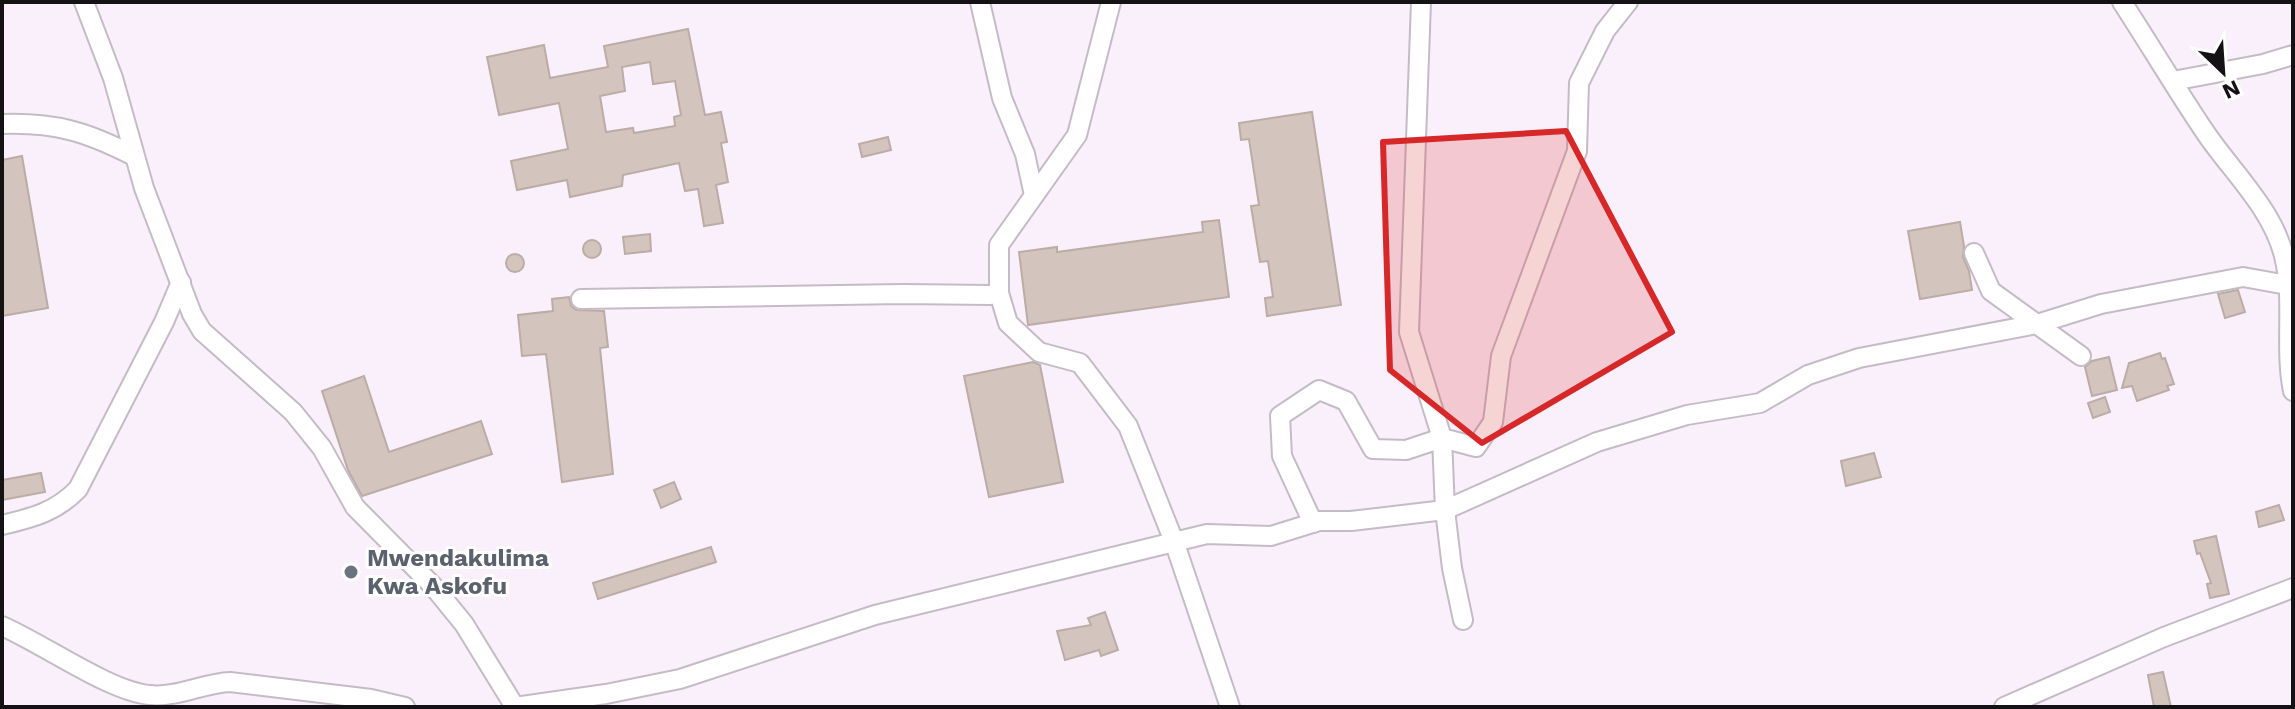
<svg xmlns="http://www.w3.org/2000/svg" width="2295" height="709" font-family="'Work Sans',sans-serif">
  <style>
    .building { fill: #d4c4be; stroke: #bbaca6; stroke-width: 2; fill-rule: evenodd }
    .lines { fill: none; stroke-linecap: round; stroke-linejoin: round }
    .street-casing { stroke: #c5bbc7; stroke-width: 22 }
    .street { stroke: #fff; stroke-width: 18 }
    .marked { fill: #d62828; fill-opacity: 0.2; stroke: #d62828; stroke-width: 6; stroke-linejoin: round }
    .worship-dot { fill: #6b7280; stroke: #fff; stroke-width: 3 }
    .labels { text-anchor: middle; stroke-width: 6; stroke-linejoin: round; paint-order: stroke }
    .worship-label { font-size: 24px; font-weight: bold; fill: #5b616d; stroke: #fff; text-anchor: start }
  </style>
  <rect width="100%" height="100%" fill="#faf0fc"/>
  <g class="building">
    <path d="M688 29 705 115 721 112 727 142 721 143 728 182 716 185 723 223 704 226 698 189 685 191 679 163 623 175 622 186 570 197 567 180 517 190 511 161 568 149 559 103 499 115 487 57 544 45 550 78 608 67 604 46ZM650 62 653 84 675 81 681 115 674 117 675 126 634 133 633 128 606 132 600 96 625 91 622 67Z"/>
    <polygon points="1312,112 1341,305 1267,316 1265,298 1273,297 1268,261 1260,262 1251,206 1259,205 1249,139 1241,140 1239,123"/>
    <polygon points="888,137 891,150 862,157 859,144"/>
    <polygon points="22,156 48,308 2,316 2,160"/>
    <polygon points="1219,220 1229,297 1028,325 1019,252 1057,247 1057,252 1203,232 1202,222"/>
    <polygon points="1960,222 1964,246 1963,257 1969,271 1972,290 1920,299 1908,231"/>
    <polygon points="650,234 651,251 625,254 623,237"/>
    <circle cx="592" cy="249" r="9"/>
    <circle cx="515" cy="263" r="9"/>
    <polygon points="2238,290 2245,312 2225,318 2218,294"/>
    <polygon points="569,297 571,306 576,310 604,311 608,347 600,348 613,474 562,482 546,354 522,356 518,315 553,311 552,299"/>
    <polygon points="2160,353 2162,359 2165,358 2174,384 2167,386 2169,390 2137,401 2132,386 2122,388 2129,363"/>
    <polygon points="2109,357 2117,390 2092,396 2085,367 2092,361"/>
    <polygon points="1033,362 1040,365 1063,482 989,497 964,376"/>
    <polygon points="364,376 389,452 481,421 492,454 362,496 348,470 322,391"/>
    <polygon points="2105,397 2110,412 2093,418 2088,403"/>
    <polygon points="1874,453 1881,477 1846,486 1841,461"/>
    <polygon points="41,473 45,492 2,500 2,480"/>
    <polygon points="674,482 681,499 661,508 654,490"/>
    <polygon points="2279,505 2284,520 2259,527 2256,512"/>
    <polygon points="2216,536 2229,594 2210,598 2207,584 2211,583 2200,553 2197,554 2194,541"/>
    <polygon points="711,547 716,562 598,599 593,583"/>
    <polygon points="1105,612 1118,650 1101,656 1099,650 1065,660 1057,631 1091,625 1088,618"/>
    <polygon points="2163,672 2171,707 2154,707 2148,675"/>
  </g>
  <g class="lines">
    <defs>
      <g id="street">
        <polyline points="84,2 113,78 144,188 192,314 202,331 293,412 322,448 355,507 433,586 464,624 515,707"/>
        <polyline points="980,2 1002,98 1025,154 1034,195"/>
        <polyline points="1111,2 1077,135 999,245 999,293 1008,323 1039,352 1080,363 1128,426 1175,544 1230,707"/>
        <polyline points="1421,2 1409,332 1442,438 1445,510 1452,568 1463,620"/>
        <path d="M2122 2C2150 45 2176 89 2205 132 2232 172 2272 208 2284 256 2295 299 2284 347 2293 391"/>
        <polyline points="2173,81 2263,64 2293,55"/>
        <path d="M2 124C55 122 87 132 134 156"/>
        <polyline points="1974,253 1991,291 2081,356"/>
        <polyline points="581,299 902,294 990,295 999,293"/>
        <polyline points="1313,523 1282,456 1280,416 1319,390 1346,401 1373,449 1406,450 1442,438 1476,447 1493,422 1501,356 1577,151 1579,83 1605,31 1628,2"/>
        <path d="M2 525C32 518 56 512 78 489L164 322 181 282"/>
        <path d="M2 626C42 643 110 692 150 695 176 698 204 683 230 682L371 699 405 707"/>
        <polyline points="515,707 606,694 680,679 875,615 1207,534 1271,536 1319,521 1351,521 1445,510 1597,442 1687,415 1760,403 1808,375 1859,358 2037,324 2101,304 2243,277 2293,286"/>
        <polyline points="2004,707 2164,637 2293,588"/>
      </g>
    </defs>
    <use href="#street" class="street-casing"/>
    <use href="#street" class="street"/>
  </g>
  <path class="marked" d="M1566 131 1672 332 1482 443 1390 370 1383 142Z"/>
  <circle class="worship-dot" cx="351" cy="572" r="8"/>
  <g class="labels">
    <g class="worship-label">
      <text x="367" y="566">Mwendakulima<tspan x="367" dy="28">Kwa Askofu</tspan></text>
    </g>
  </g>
  <rect width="2295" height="709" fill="none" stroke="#151216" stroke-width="8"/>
  <g transform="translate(2223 72) rotate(155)" stroke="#ffffff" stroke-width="6" paint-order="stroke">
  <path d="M0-6L14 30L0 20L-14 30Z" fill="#151216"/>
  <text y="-12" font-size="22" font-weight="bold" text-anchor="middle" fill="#151216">N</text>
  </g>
</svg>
